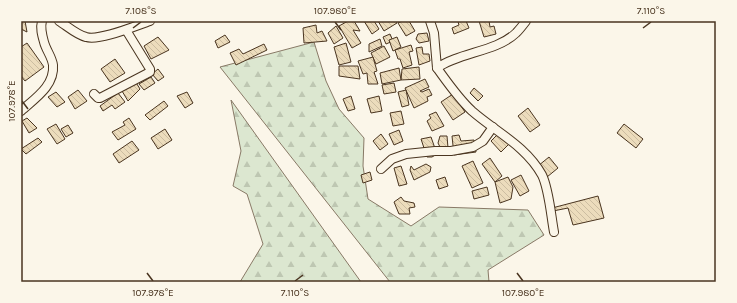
<svg xmlns="http://www.w3.org/2000/svg" width="737" height="303" font-family="Karla,sans-serif">
  <style>
    .forest { fill: url(#forest-firs); stroke: #887966 }
    .building { fill: url(#building-back-hatch); stroke: #4a3520 }
    .lines { fill: none; stroke-linecap: round; stroke-linejoin: round }
    .street-casing { stroke: #4a3520; stroke-width: 10 }
    .street { stroke: #fbf6e9; stroke-width: 8 }
    .ticks { fill: none; stroke: #4a3520; stroke-width: 1.5 }
    .neatline { fill: none; stroke: #4a3520; stroke-width: 1.5 }
    .ticks-label { font-size: 10px; text-anchor: middle; fill: #4a3520 }
  </style>
  <defs>
    <pattern id="forest-firs" width="22" height="20" patternUnits="userSpaceOnUse"><rect width="22" height="20" fill="#dce7d0"/><path d="M5 1l3.5 6h-7zM16 11l3.5 6h-7z" fill="#bec7b2"/></pattern>
    <pattern id="building-back-hatch" width="6" height="6" patternUnits="userSpaceOnUse"><rect width="6" height="6" fill="#ecdcbc"/><path d="M-1 5l2 2M0 0l6 6M5-1l2 2" fill="none" stroke="#ccbda1"/></pattern>
  </defs>
  <rect width="100%" height="100%" fill="#fbf6e9"/>
  <g class="forest">
    <polygon points="314,42 326,81 339,109 364,138 363,166 368,199 411,226 439,207 528,210 544,235 488,270 489,282 390,282 220,67"/>
    <polygon points="231,100 361,282 240,282 263,244 247,194 233,186 241,151"/>
  </g>
  <g class="building">
    <polygon points="21,21 25,21 27,32 21,29"/>
    <polygon points="348,21 354,21 360,31 353,30 361,43 352,48 339,26"/>
    <polygon points="364,21 374,21 379,29 372,34"/>
    <polygon points="378,21 396,21 397,23 384,31"/>
    <polygon points="402,21 409,21 415,31 406,36 398,23"/>
    <polygon points="460,21 466,21 469,28 454,34 452,28 459,25 458,22"/>
    <polygon points="479,21 489,21 490,27 494,26 496,34 484,37"/>
    <polygon points="316,25 317,33 322,31 327,41 304,43 303,28"/>
    <polygon points="336,26 343,38 334,44 328,33"/>
    <polygon points="427,33 429,41 419,43 416,39 418,34"/>
    <polygon points="390,34 393,41 386,44 383,37"/>
    <polygon points="225,35 230,42 218,48 215,41"/>
    <polygon points="158,37 169,50 151,59 144,46"/>
    <polygon points="397,37 401,47 393,51 389,40"/>
    <polygon points="380,39 382,46 369,52 369,44"/>
    <polygon points="27,43 44,67 25,81 21,76 21,47"/>
    <polygon points="346,43 351,62 339,65 334,47"/>
    <polygon points="264,44 267,50 236,65 230,53 239,49 243,54"/>
    <polygon points="411,45 413,51 409,52 412,65 403,68 400,59 398,59 395,50"/>
    <polygon points="384,46 390,57 376,64 371,53"/>
    <polygon points="422,47 423,54 429,54 430,61 419,65 416,48"/>
    <polygon points="373,57 377,71 374,72 378,84 368,84 367,73 363,74 358,61"/>
    <polygon points="115,59 125,73 110,82 101,69"/>
    <polygon points="339,66 358,66 360,79 339,76"/>
    <polygon points="419,67 420,79 401,80 402,69"/>
    <polygon points="399,68 401,80 382,84 380,73"/>
    <polygon points="158,69 164,77 158,81 152,74"/>
    <polygon points="151,77 155,83 144,90 139,84"/>
    <polygon points="425,79 429,87 420,91 422,92 429,89 432,95 427,97 428,101 414,108 405,88"/>
    <polygon points="135,81 140,89 128,101 122,91"/>
    <polygon points="394,83 396,92 384,94 382,85"/>
    <polygon points="474,88 483,96 478,101 470,93"/>
    <polygon points="78,90 87,101 75,109 68,97"/>
    <polygon points="406,90 409,105 402,107 398,92"/>
    <polygon points="56,92 65,102 57,107 48,97"/>
    <polygon points="187,92 193,103 185,108 177,96"/>
    <polygon points="118,93 125,102 115,109 112,105 103,111 100,106"/>
    <polygon points="453,94 465,112 453,120 441,102"/>
    <polygon points="351,96 355,109 348,111 343,99"/>
    <polygon points="379,96 382,111 371,113 367,99"/>
    <polygon points="164,101 168,106 150,120 145,115"/>
    <polygon points="528,108 540,125 530,132 518,116"/>
    <polygon points="401,111 404,124 393,126 390,113"/>
    <polygon points="436,112 444,126 432,131 427,121 431,118 429,115"/>
    <polygon points="27,118 37,128 29,133 22,121"/>
    <polygon points="129,118 136,129 118,140 112,132 125,125 123,122"/>
    <polygon points="56,124 65,139 57,144 47,129"/>
    <polygon points="624,124 643,139 636,148 617,133"/>
    <polygon points="68,125 73,133 66,137 61,129"/>
    <polygon points="165,129 172,140 158,149 151,138"/>
    <polygon points="399,130 403,141 394,145 389,134"/>
    <polygon points="381,134 388,144 380,150 373,141"/>
    <polygon points="498,134 509,144 501,152 491,141"/>
    <polygon points="459,135 461,141 474,140 476,152 454,155 452,136"/>
    <polygon points="440,136 447,136 448,148 441,149 438,143"/>
    <polygon points="431,137 437,154 432,157 427,157 421,139"/>
    <polygon points="38,138 42,142 26,154 21,149"/>
    <polygon points="132,141 139,150 119,163 113,154"/>
    <polygon points="549,157 558,168 547,177 538,166"/>
    <polygon points="490,158 502,176 495,182 482,164"/>
    <polygon points="473,161 483,183 472,188 462,166"/>
    <polygon points="426,164 431,167 430,172 414,180 410,170 411,166 414,170"/>
    <polygon points="401,166 407,184 399,186 394,168"/>
    <polygon points="370,172 372,180 363,183 361,175"/>
    <polygon points="521,175 529,191 520,196 511,180"/>
    <polygon points="445,177 448,186 439,189 436,180"/>
    <polygon points="508,177 513,187 511,199 500,203 495,182"/>
    <polygon points="487,187 489,195 474,199 472,191"/>
    <polygon points="598,196 604,218 573,225 568,208 553,211 552,208"/>
    <polygon points="401,197 404,201 414,203 415,207 409,208 410,214 399,214 394,202"/>
  </g>
  <g class="lines">
    <defs>
      <g id="street">
        <path d="M59 21C67 26 77 35 86 37 100 41 135 26 150 21"/>
        <path d="M430 21 434 33 437 68C460 52 496 52 516 33 519 30 523 25 526 21"/>
        <path d="M437 68C448 83 458 98 472 111 496 132 526 146 542 175 549 189 551 216 554 232"/>
        <polyline points="94,94 98,98 100,98 150,72 150,69 126,30"/>
        <path d="M21 111C34 99 55 86 53 65 52 57 46 50 44 42 42 35 40 28 42 21"/>
        <polyline points="381,169 392,159 406,154 435,151 451,151 473,147 483,141 493,127"/>
      </g>
    </defs>
    <use href="#street" class="street-casing"/>
    <use href="#street" class="street"/>
  </g>
  <path class="ticks" d="M335 22 341 30M133 28 141 22M643 28 651 22M22 101 28 109M147 273 153 281M517 273 523 281M295 281 303 275"/>
  <rect width="737" height="303" fill="none" stroke="#fbf6e9" stroke-width="44"/>
  <rect x="22" y="22" width="693" height="259" class="neatline"/>
  <g class="ticks-label">
    <text x="141" y="14">7.108°S</text>
    <text x="335" y="14">107.980°E</text>
    <text x="651" y="14">7.110°S</text>
    <text transform="translate(11 101) rotate(-90)" y="4">107.978°E</text>
    <text x="153" y="296">107.978°E</text>
    <text x="295" y="296">7.110°S</text>
    <text x="523" y="296">107.980°E</text>
  </g>
</svg>
